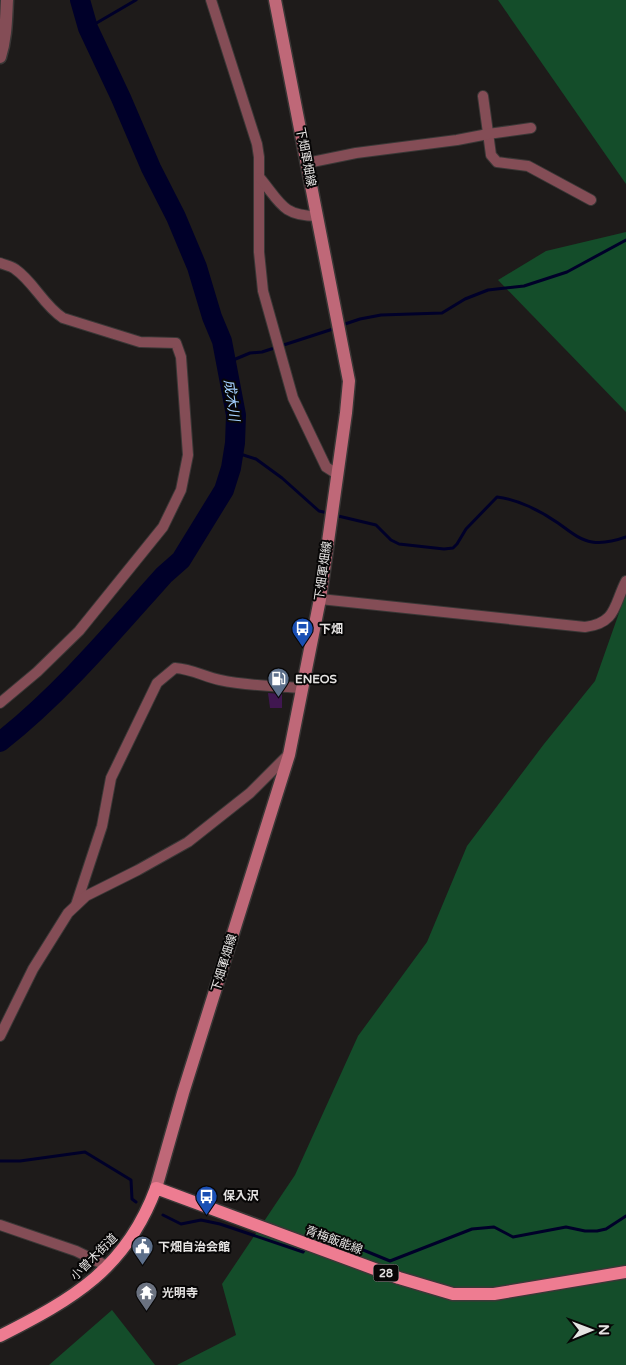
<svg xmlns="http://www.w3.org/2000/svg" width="626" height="1365" font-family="'Varela Round','Noto Sans JP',sans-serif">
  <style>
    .forest { fill: #144d2a }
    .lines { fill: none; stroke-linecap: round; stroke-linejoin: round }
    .stream { stroke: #000029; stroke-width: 3 }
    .river { stroke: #000029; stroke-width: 20 }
    .building { fill: #401750 }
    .minor-casing { stroke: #3a3736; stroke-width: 12 }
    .tertiary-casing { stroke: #3a3736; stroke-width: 15 }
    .secondary-casing { stroke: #3a3736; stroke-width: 15 }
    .primary-casing { stroke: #3a3736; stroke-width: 15 }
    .minor { stroke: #844d56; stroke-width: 10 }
    .tertiary { stroke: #844d56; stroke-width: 12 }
    .secondary { stroke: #bf6878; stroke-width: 12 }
    .primary { stroke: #ee7c91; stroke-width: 12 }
    .labels { text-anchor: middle; stroke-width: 4; stroke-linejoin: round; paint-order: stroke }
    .shield { fill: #070606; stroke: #a2a1a0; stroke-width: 1 }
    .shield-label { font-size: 11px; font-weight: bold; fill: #e5e3e2 }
    .street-label { font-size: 12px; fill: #e5e3e2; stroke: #070606 }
    .poi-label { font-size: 12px; font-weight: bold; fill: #e5e3e2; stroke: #070606; text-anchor: start }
    .water-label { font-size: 14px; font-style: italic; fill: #a4d0ff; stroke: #070606 }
  </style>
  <rect width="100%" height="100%" fill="#1e1b1a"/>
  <g class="forest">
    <polygon points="498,0 626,0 626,184"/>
    <polygon points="626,232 626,412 498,280 546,251"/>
    <polygon points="626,593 626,1365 177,1365 236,1335 222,1284 295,1175 358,1036 427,942 467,846 544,744 595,681"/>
    <polygon points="112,1310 155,1365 49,1365"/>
  </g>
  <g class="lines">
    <g class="stream">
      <polyline points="88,28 136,0"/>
      <polyline points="342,325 360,319 381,315 442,313 465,299 488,290 524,286 567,272 626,240"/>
      <polyline points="226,363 250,353 262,352 336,328"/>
      <polyline points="234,452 256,459 282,478 319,511 328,513"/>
      <path d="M334 515 376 525 391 540 399 544 444 549 453 548 457 544 466 529 497 497C517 499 541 511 558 523 568 530 579 540 592 542 604 544 615 541 626 537"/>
      <polyline points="0,1161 20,1161 85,1152 131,1180 132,1199 136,1202"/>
      <polyline points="163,1215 181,1224 201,1220 220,1224 303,1252 304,1250"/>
      <polyline points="311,1231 312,1229 390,1261 472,1229 494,1227 513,1237 566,1227 585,1231 597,1231 606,1229 626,1216"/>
    </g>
    <path class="river" d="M0 742C61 694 112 633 164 575L181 560 224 490 231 468 235 443 236 415 222 341 212 317 197 267 176 217 151 168 121 98 88 28 80 0"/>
  </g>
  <polygon class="building" points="268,693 282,694 282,708 270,708"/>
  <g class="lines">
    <defs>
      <g id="minor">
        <polyline points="211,0 257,144 259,157 259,252 263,291 293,398 326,467 337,474"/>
        <polyline points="483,96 491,155 497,162 528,166 591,200"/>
        <polyline points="307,163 356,153 457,140 488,134 531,128"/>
        <path d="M260 178C280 202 282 216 317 216"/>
        <path d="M0 263C5 265 11 266 15 269 34 282 43 305 63 318L140 342 176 343 181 357 188 455 181 490 163 527 79 631 37 672 0 703"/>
        <path d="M320 599 585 627C617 623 614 604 626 581"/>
        <path d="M76 905 102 826 111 778 157 683 175 668C192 669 205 677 220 680 247 686 275 686 302 688"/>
        <polyline points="0,1036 33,969 68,913 86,896 138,870 188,842 250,793 288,755"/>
        <polyline points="0,1225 76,1251 107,1266"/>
      </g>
      <path id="tertiary" d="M0 57C6 38 6 20 7 0"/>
      <polyline id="secondary" points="156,1188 183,1093 289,755 320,599 346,413 349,381 275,0"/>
      <path id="primary" d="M0 1336C73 1299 126 1269 156 1188L399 1278 453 1294H494L626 1272"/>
    </defs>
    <use href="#minor" class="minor-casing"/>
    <use href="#tertiary" class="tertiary-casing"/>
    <use href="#secondary" class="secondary-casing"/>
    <use href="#primary" class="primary-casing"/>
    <use href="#minor" class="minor"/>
    <use href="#tertiary" class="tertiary"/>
    <use href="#secondary" class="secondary"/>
    <use href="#primary" class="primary"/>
  </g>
  <defs>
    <symbol id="bus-pin" viewBox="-11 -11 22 30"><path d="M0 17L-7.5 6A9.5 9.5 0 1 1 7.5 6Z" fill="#1a4fb4" stroke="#070606"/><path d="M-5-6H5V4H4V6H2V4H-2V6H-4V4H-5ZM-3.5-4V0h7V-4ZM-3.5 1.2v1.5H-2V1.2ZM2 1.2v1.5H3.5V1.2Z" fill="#fff"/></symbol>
    <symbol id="fuel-pin" viewBox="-11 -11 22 30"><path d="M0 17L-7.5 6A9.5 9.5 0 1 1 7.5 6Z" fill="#5c6f8a" stroke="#070606"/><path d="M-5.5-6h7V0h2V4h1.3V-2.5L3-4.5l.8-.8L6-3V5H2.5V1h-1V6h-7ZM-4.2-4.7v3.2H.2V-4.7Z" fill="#fff"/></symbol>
    <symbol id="civic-pin" viewBox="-11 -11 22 30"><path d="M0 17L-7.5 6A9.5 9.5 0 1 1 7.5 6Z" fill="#5c6f8a" stroke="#070606"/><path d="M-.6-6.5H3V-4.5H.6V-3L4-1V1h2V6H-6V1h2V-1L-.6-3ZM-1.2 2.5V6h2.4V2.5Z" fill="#fff"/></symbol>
    <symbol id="temple-pin" viewBox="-11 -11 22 30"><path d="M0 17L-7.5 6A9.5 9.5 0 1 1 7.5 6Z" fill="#6b7280" stroke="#070606"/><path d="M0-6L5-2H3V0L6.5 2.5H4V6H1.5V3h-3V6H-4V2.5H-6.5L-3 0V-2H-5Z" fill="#fff"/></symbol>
  </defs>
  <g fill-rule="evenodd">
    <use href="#bus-pin" x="290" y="616" width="25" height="34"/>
    <use href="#fuel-pin" x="266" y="666" width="25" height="34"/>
    <use href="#bus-pin" x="194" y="1184" width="25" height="34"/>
    <use href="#civic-pin" x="130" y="1234" width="25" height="34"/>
    <use href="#temple-pin" x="134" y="1280" width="25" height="34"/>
  </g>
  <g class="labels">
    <rect class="shield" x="373.5" y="1264.5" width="25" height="17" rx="4"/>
    <g class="shield-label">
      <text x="386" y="1277">28</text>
    </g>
    <g class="street-label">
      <text transform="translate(306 157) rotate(79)" y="4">下畑軍畑線</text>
      <text transform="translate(323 571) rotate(-82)" y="4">下畑軍畑線</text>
      <text transform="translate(224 963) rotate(-73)" y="4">下畑軍畑線</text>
      <text transform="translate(334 1240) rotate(20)" y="4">青梅飯能線</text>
      <text transform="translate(94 1257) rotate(-45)" y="4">小曽木街道</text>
    </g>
    <g class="poi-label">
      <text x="319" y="633">下畑</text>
      <text x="295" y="683">ENEOS</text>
      <text x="223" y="1200">保入沢</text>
      <text x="158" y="1251">下畑自治会館</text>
      <text x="162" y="1297">光明寺</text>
    </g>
    <g class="water-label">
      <text transform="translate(232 400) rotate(82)" y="5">成木川</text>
    </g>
  </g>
  <g transform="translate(591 1330) rotate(89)" stroke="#070606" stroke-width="4" paint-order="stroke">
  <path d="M0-4L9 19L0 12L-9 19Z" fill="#e5e3e2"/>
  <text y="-8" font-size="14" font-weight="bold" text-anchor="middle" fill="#e5e3e2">N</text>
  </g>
</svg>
